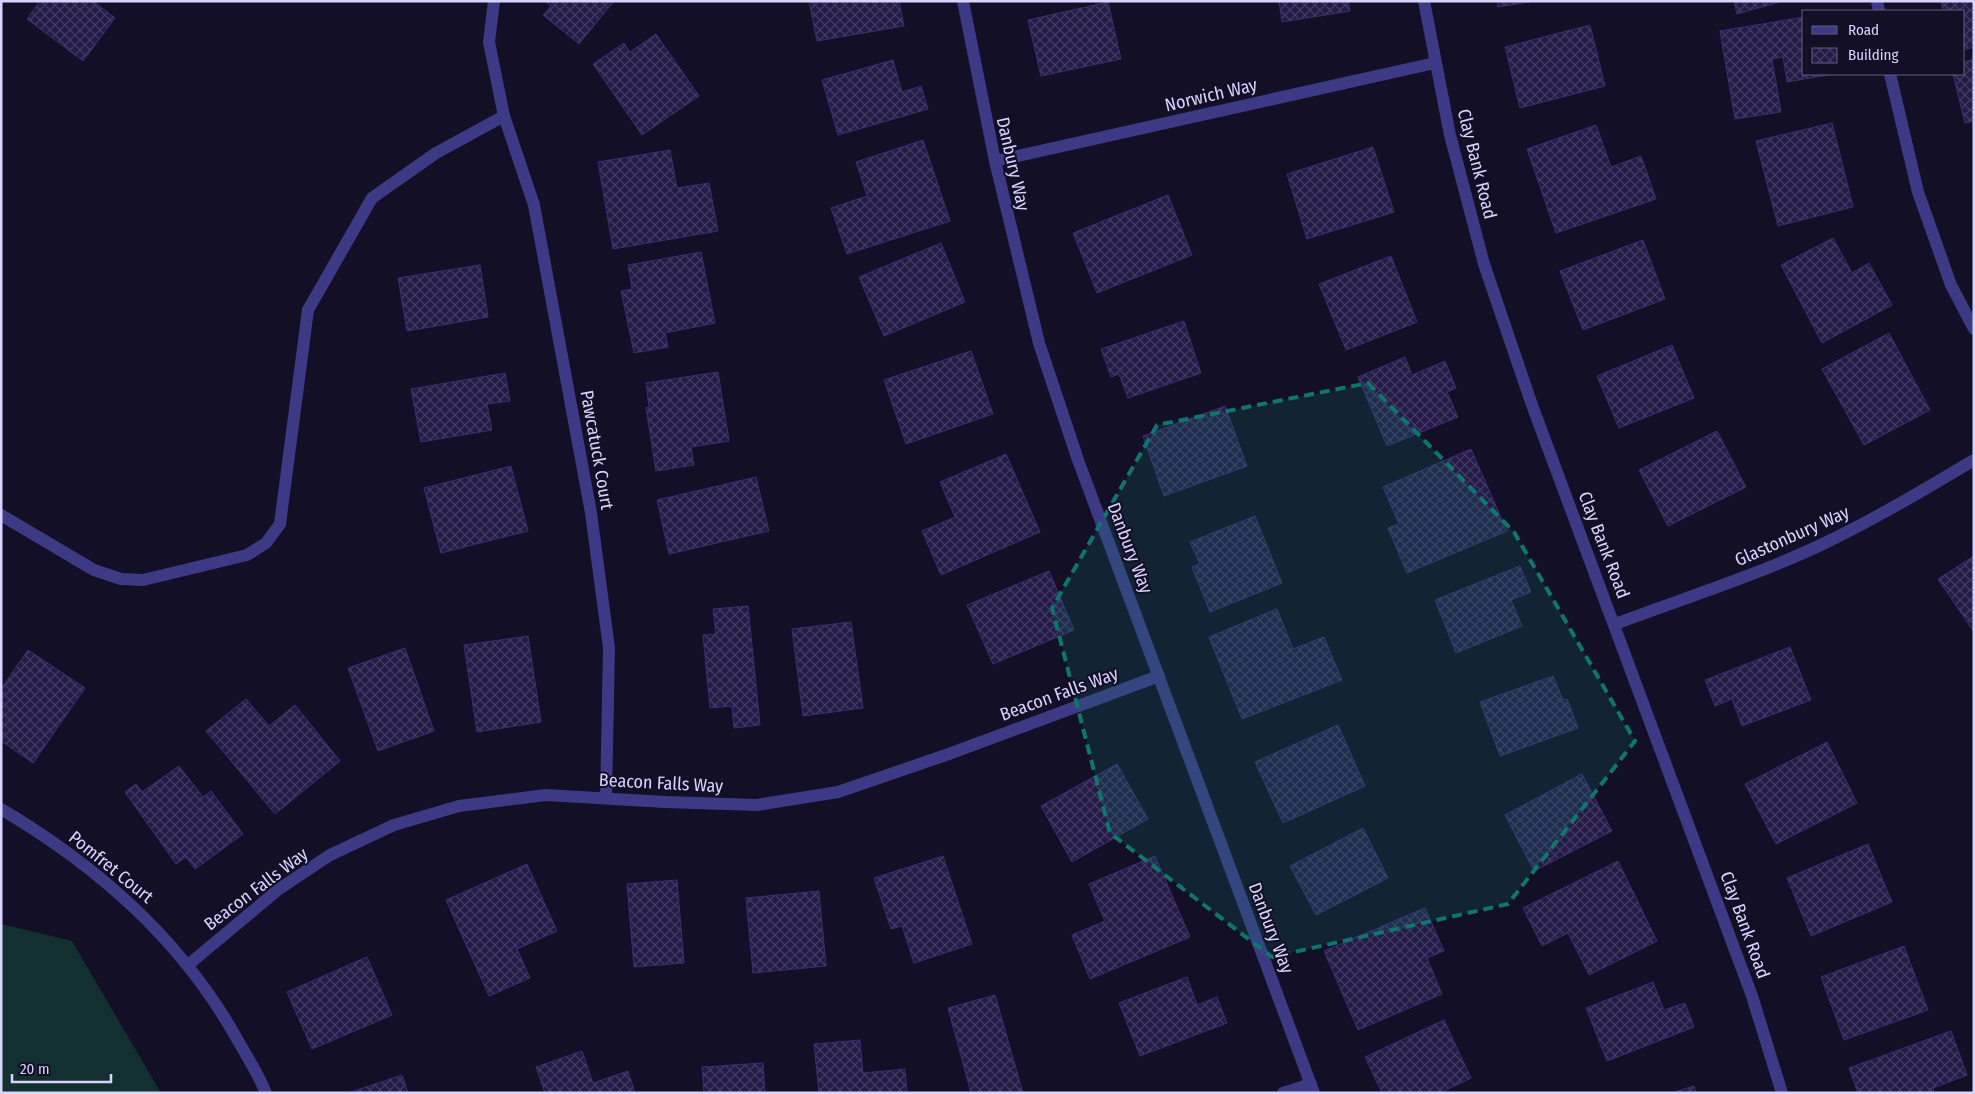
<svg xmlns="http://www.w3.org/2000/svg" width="1975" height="1094" font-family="'Fira Sans Condensed',sans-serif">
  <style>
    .grass { fill: #12302f }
    .building { fill: url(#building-cross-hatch); stroke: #3b2d73 }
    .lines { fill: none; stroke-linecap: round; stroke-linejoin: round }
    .service { stroke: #3d3a85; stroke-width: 12 }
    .minor { stroke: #3d3a85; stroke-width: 12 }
    .marked { fill: #0f766e; fill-opacity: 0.2; stroke: #0f766e; stroke-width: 4; stroke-dasharray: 10 6; stroke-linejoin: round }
    .labels { text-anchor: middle; stroke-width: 4; stroke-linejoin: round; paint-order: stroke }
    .street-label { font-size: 18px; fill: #d9d4ff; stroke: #130f26 }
  </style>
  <defs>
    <pattern id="building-cross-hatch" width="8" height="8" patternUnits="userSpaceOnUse" patternTransform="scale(1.25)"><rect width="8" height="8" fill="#241b47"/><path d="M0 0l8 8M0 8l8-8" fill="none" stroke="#433b63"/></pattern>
  </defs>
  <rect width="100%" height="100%" fill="#130f26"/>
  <polygon class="grass" points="1,924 72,941 161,1093 1,1093"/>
  <g class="building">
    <polygon points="40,1 93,1 115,18 83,61 27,19"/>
    <polygon points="545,1 614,1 579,44 543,15 551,6"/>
    <polygon points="809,1 899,1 904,26 817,41"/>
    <polygon points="1279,1 1348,1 1350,11 1282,22"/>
    <polygon points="1497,1 1535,1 1498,7"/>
    <polygon points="1734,1 1783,1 1737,14"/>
    <polygon points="1941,1 1974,1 1974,47 1964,50 1964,11 1943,11"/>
    <polygon points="1108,2 1121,59 1041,76 1028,20"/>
    <polygon points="1804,17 1804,74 1827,74 1828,75 1787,82 1783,57 1772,59 1781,112 1735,119 1720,31"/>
    <polygon points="1590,25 1605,86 1520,108 1505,47"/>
    <polygon points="656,34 699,96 642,135 593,64 624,43 630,52"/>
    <polygon points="1974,59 1974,121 1965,123 1953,74 1964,74 1964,62"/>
    <polygon points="893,60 902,92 921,86 928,109 838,135 822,80"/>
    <polygon points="1832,123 1853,207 1778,226 1756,141"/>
    <polygon points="1596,125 1611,167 1641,156 1656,199 1556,233 1527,149"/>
    <polygon points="923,140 950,221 847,254 831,208 867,196 856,162"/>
    <polygon points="1373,147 1394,212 1307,239 1287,174"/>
    <polygon points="670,150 677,188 709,183 718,231 613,249 598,162"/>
    <polygon points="1168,195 1192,255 1097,293 1073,233"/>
    <polygon points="1833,238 1852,273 1869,263 1892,305 1822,343 1781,265"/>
    <polygon points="1643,240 1665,299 1583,330 1560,271"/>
    <polygon points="941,243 965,302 884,336 859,277"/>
    <polygon points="701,252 715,323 665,333 668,347 634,353 621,291 632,289 628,265"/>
    <polygon points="1391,256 1417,322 1346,350 1319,284"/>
    <polygon points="480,265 488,317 407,331 398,278"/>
    <polygon points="1184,321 1201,373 1128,398 1119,374 1111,377 1101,349"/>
    <polygon points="1889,333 1930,410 1864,445 1822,369"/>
    <polygon points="1672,345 1694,398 1619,428 1597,376"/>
    <polygon points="971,351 993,414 906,444 884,380"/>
    <polygon points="1405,357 1412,375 1445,361 1456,388 1447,392 1458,417 1387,446 1358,377"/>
    <polygon points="718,372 729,441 691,447 694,465 656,471 646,408 649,407 646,383"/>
    <polygon points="505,373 510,401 487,404 492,430 421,442 411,389"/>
    <polygon points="1225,406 1247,466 1164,496 1143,436"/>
    <polygon points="1717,431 1746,487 1668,526 1639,470"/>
    <polygon points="1471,449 1507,531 1407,573 1388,528 1399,524 1383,487"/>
    <polygon points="1006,454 1040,532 941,575 922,531 955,517 940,482"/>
    <polygon points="511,466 528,531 441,553 424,488"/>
    <polygon points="756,477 769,531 669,554 657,500"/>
    <polygon points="1255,516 1282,583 1210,612 1192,567 1200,564 1190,542"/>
    <polygon points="1974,556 1974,632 1938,579"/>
    <polygon points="1520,566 1531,592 1511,600 1522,626 1456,653 1435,600"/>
    <polygon points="1049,571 1074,630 993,664 967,605"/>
    <polygon points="748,606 760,725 734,728 732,706 710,708 703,635 716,634 713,609"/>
    <polygon points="1277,609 1293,649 1324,637 1342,680 1242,719 1209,637"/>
    <polygon points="851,622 863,708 803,716 792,629"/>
    <polygon points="528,636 541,722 477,732 464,645"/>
    <polygon points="1790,647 1811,700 1742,726 1732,699 1715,706 1705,680"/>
    <polygon points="405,648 434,731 378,751 348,668"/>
    <polygon points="28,650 85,688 33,763 1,741 1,689"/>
    <polygon points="1553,676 1563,700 1567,699 1578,728 1500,756 1480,702"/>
    <polygon points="246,699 269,726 295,705 340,761 275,814 206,731"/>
    <polygon points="1338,725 1365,786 1283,823 1255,762"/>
    <polygon points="1827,742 1857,803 1776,844 1745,784"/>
    <polygon points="1117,764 1148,819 1072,862 1041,806"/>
    <polygon points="179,766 203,797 211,791 243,834 195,869 186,857 176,864 125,792 136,784 142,792"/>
    <polygon points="1582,774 1612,831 1534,871 1505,815"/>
    <polygon points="1363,828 1388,878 1316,915 1290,866"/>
    <polygon points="1868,844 1892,902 1811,936 1787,878"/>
    <polygon points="943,856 972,944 914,963 902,926 891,929 874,878"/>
    <polygon points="1155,856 1190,937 1090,979 1072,935 1105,921 1089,884"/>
    <polygon points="1618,861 1657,941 1589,975 1568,933 1542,946 1523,908"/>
    <polygon points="527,864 557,931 517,949 530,978 489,996 446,900"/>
    <polygon points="677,880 684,963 634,967 627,884"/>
    <polygon points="819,891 826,966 753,973 746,898"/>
    <polygon points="1425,908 1444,951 1427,958 1442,994 1358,1030 1324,951"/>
    <polygon points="1904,946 1928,1010 1844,1040 1821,977"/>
    <polygon points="367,957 392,1015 312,1049 287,992"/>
    <polygon points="1187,977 1197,1005 1217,997 1227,1023 1140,1056 1119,1003"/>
    <polygon points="1653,982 1664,1010 1685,1003 1694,1027 1607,1061 1586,1008"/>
    <polygon points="995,995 1023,1093 971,1093 948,1008"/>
    <polygon points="1444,1020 1471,1078 1440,1093 1382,1093 1365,1057"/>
    <polygon points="1951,1031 1967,1075 1933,1088 1934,1093 1858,1093 1849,1068"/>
    <polygon points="860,1040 863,1073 905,1069 907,1093 819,1093 814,1044"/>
    <polygon points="582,1051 593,1083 628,1071 635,1093 545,1093 536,1067"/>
    <polygon points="763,1063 765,1093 704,1093 702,1067"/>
    <polygon points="402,1075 408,1093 348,1093"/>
    <polygon points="1694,1086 1696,1093 1671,1093"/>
  </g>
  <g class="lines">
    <polyline class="service" points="1,515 94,570 121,579 143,580 247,555 266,543 280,524 308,310 372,198 436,153 504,116 489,42 494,1"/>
    <g class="minor">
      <polyline points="963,1 995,161 1039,343 1078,460 1314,1093"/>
      <polyline points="1424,1 1450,135 1484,264 1532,405 1752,996 1782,1093"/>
      <polyline points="1877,1 1879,11"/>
      <polyline points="1890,74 1918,192 1951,285 1974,329"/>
      <polyline points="504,116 534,205 591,513 609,648 606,798"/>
      <polyline points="995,161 1435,63"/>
      <path d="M1615 624C1687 597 1762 574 1831 540 1880 516 1927 488 1974 460"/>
      <path d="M1 809C101 868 185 943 241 1046 250 1061 259 1076 266 1093"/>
      <polyline points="188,965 279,889 330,855 394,825 459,806 546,795 665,802 757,805 838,792 946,755 1159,676"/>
      <polyline points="1283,1093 1311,1084"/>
    </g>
  </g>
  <path class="marked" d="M1368 383 1514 532 1635 741 1508 904 1272 957 1110 833 1052 608 1157 425Z"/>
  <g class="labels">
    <g class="street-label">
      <text transform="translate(1211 95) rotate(-13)" y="6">Norwich Way</text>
      <text transform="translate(1013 164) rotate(77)" y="6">Danbury Way</text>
      <text transform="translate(1477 164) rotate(76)" y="6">Clay Bank Road</text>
      <text transform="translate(597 450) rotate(80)" y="6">Pawcatuck Court</text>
      <text transform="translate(1792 536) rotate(-24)" y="6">Glastonbury Way</text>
      <text transform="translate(1604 545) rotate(69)" y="6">Clay Bank Road</text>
      <text transform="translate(1130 548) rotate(69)" y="6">Danbury Way</text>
      <text transform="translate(1059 694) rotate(-20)" y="6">Beacon Falls Way</text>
      <text transform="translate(661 783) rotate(3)" y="6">Beacon Falls Way</text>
      <text transform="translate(111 867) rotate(39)" y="6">Pomfret Court</text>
      <text transform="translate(256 889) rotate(-37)" y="6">Beacon Falls Way</text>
      <text transform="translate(1745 925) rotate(70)" y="6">Clay Bank Road</text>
      <text transform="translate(1271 928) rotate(69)" y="6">Danbury Way</text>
    </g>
  </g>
  <rect width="1975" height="1094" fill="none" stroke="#d9d4ff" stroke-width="5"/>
  <rect x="1802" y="10" width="162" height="65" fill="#130f26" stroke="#625e7d"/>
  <rect x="1812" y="26" width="25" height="8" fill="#3d3a85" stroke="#625e7d"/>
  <text x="1848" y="35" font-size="15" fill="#d9d4ff">Road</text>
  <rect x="1812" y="48" width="25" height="15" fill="url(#building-cross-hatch)" stroke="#625e7d"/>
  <text x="1848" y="60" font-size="15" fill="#d9d4ff">Building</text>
  <path d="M12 1074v8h99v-8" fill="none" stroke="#d9d4ff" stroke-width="2.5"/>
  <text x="20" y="1074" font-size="15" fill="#d9d4ff" stroke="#130f26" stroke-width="4" paint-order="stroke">20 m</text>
</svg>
